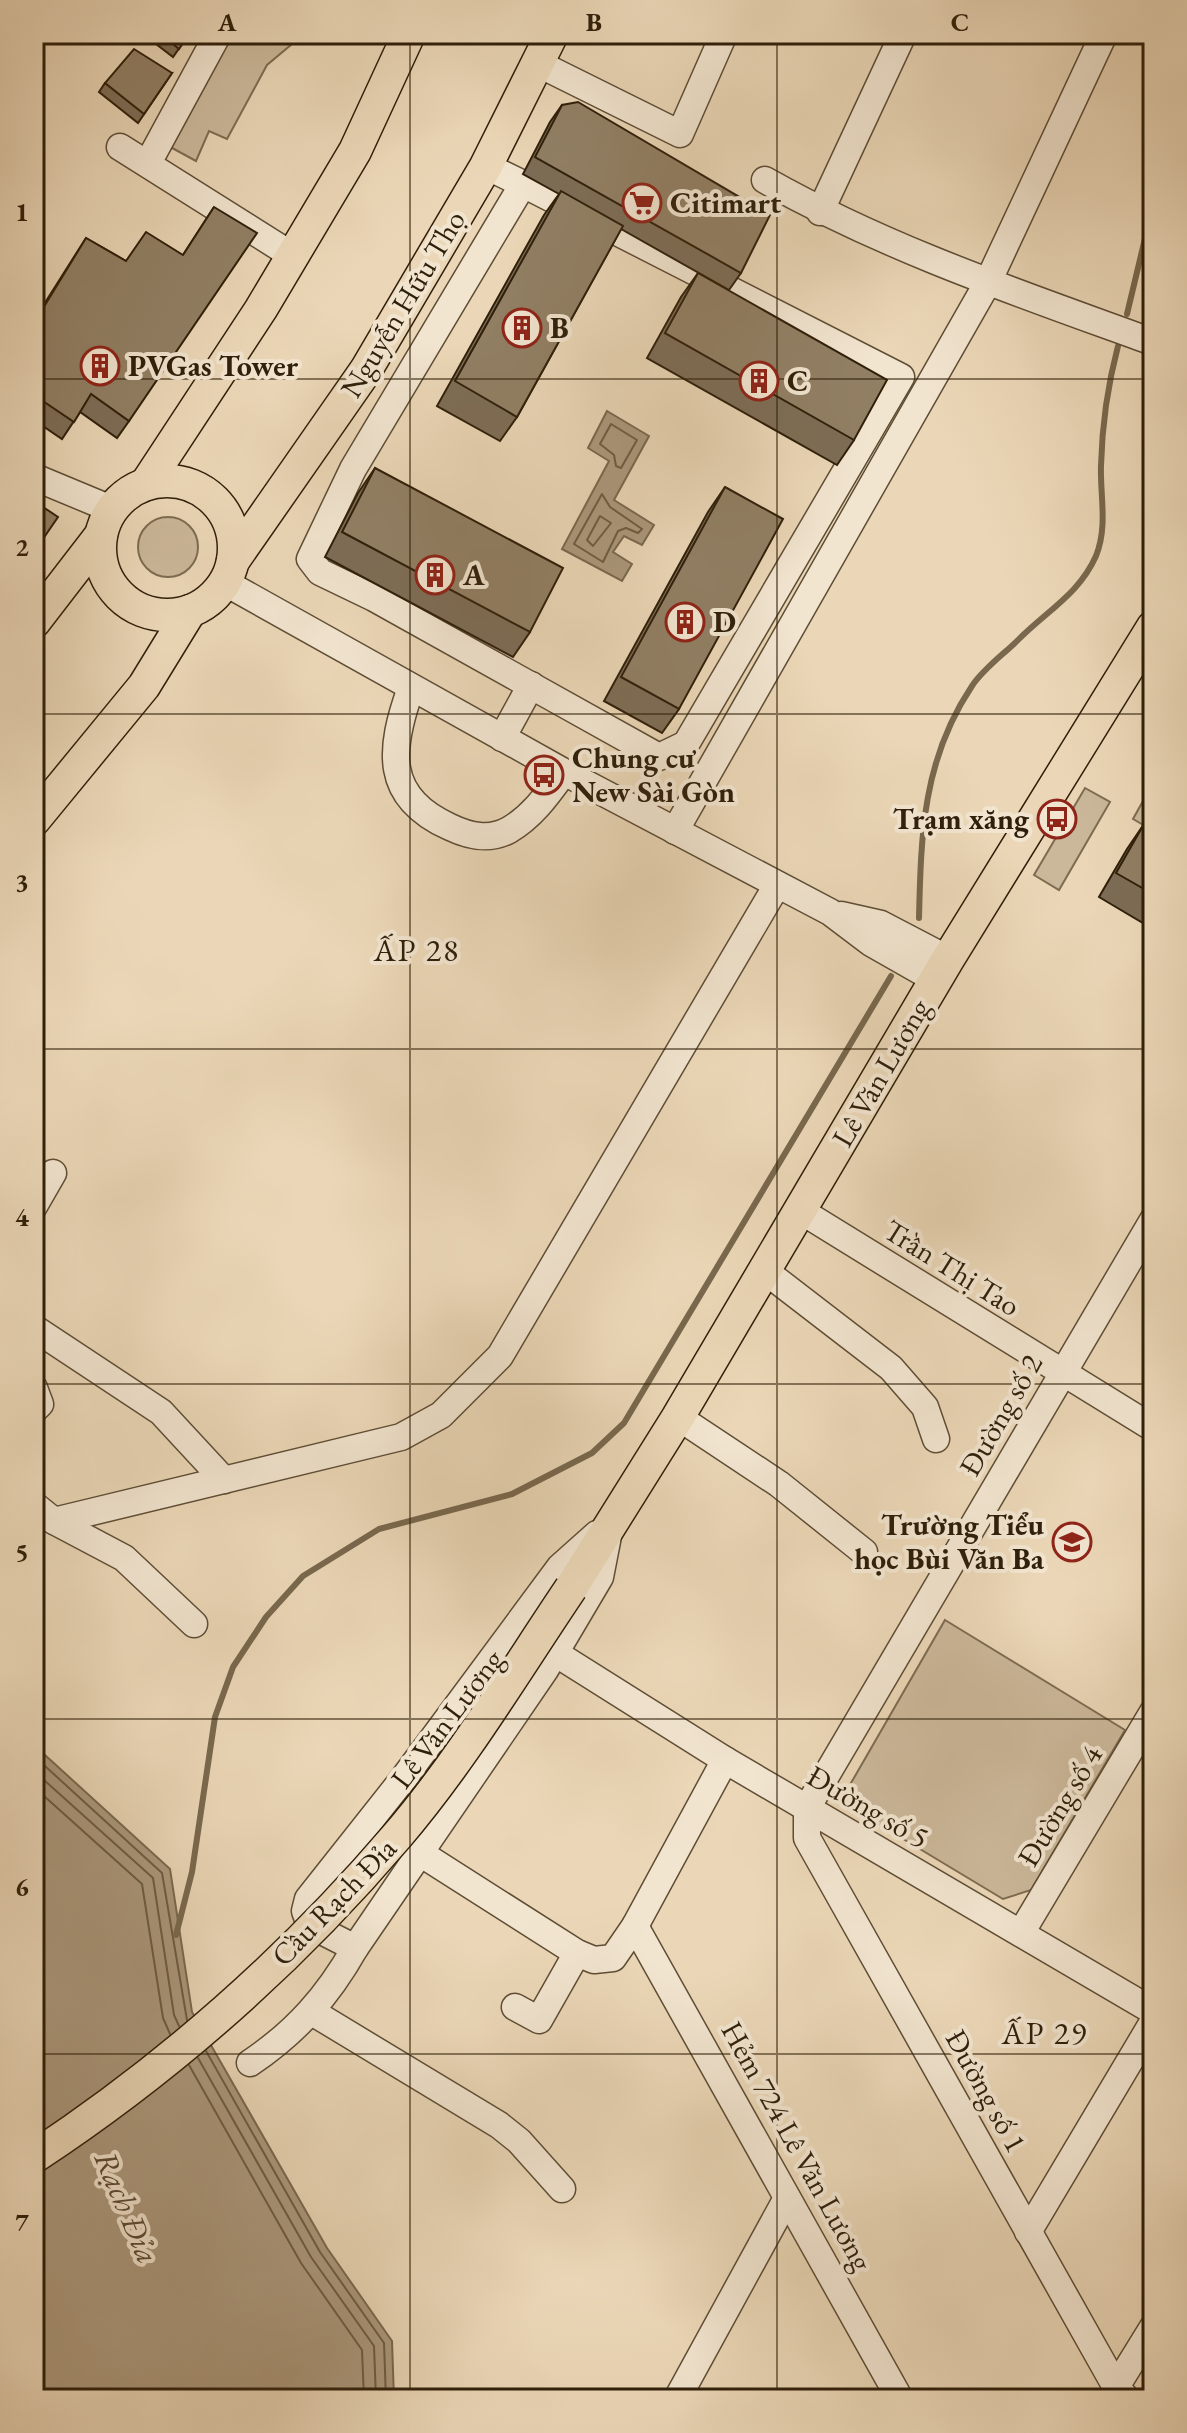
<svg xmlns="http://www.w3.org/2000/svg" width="1187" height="2433" font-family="'EB Garamond',serif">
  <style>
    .green { fill: #cbb89a; stroke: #7d6c52; stroke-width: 2 }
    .water { fill: #ab987c; stroke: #79684e; stroke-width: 2 }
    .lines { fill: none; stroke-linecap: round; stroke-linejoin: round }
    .shore { stroke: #6d5c43; stroke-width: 2 }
    .stream { stroke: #79684e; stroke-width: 6 }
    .minor-casing { stroke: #5e4d35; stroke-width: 29 }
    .major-casing { stroke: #2f1f0a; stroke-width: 35 }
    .minor { stroke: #f2e5d0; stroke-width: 26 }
    .major { stroke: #ebd7b7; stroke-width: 32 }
    .major-bridge-casing { stroke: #2f1f0a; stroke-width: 35; stroke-linecap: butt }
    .major-bridge { stroke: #ebd7b7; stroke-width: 32 }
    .wall { fill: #7d6d56; stroke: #2f1f0a; stroke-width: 2 }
    .building { fill: #917f64; stroke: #2f1f0a; stroke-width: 2 }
    .grid { fill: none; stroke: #2f1f0a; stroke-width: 2; stroke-opacity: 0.55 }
    .labels { text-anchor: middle; stroke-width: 8; stroke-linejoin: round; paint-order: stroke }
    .poi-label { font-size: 30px; font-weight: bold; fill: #2f1f0a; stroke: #f2e5d0; text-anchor: start }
    .street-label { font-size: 30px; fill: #2f1f0a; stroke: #f2e5d0 }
    .neighbourhood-label { font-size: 32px; letter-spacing: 2px; fill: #2f1f0a; stroke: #f2e5d0 }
    .water-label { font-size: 32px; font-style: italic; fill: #5a4932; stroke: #f2e5d0 }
    .neatline { fill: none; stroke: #2f1f0a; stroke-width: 3 }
    .grid-label { font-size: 26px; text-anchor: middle; font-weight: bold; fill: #2f1f0a }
  </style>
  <rect width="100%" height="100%" fill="#ebd7b7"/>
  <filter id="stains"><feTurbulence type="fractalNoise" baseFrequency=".0025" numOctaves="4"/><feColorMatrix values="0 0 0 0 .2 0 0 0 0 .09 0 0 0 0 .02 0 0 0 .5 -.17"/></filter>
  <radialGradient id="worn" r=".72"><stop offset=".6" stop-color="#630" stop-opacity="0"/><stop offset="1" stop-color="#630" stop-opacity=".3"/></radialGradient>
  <g class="green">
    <polygon points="227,34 304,34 267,65 227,139 209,131 196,161 163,143"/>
    <circle cx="168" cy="547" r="30"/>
    <polygon points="1153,783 1153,829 1152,830 1133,819"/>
    <polygon points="1085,788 1110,802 1059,890 1034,875"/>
    <polygon points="945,1620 1125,1730 1031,1890 1003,1899 855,1810 851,1783"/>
  </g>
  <g class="water">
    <polygon points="607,411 649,436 614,500 654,525 642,545 624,536 613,552 632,564 622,581 562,549 609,461 588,448"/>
    <polygon points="34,1745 170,1869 192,2012 327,2248 392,2341 394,2399 34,2399"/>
  </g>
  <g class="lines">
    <g class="shore">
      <polygon points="611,424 637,440 621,468 616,466 614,455 600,444"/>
      <polygon points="602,494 610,507 642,529 638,533 626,528 618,531 603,562 574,544"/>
      <polygon points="600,516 611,523 593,546 587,540"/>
      <polyline points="34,1756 162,1873 187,2020"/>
      <polyline points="34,1771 153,1878 174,2015 179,2026"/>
      <polyline points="34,1787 142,1884 163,2018 170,2034"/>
      <polyline points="206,2051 320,2252 384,2343 386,2399"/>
      <polyline points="198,2058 311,2257 374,2346 376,2399"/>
      <polyline points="189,2065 301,2263 362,2350 364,2399"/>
    </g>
    <g class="stream">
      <polyline points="1127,314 1153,205"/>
      <path d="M919 918C921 833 923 759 972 686 983 669 1004 654 1019 639 1048 610 1079 594 1096 556 1108 526 1100 496 1101 466 1102 426 1108 384 1118 346"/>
      <polyline points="176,1935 192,1872 215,1717 233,1667 266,1617 303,1576 379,1529 512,1494 592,1453 624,1423 891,976"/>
    </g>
    <defs>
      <g id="minor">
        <polyline points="539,64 680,134 724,34"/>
        <polyline points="120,147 293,256"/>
        <polyline points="148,163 218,34"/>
        <polyline points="486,166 523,184 901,377 686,744 659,757 374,598 320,572 310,559 353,469 523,184"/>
        <path d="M765 180C887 249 1021 294 1153 342"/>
        <polyline points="820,212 903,34"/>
        <polyline points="34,477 111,509"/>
        <polyline points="224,582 564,772 830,912 871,943 936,980"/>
        <path d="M411 688C389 749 383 797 450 827 469 836 489 841 509 830 533 816 548 794 564 772"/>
        <polyline points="502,738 531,685"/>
        <polyline points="675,831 988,282 1104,34"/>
        <polyline points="841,915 881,924 948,959"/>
        <polyline points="34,1206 53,1173"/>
        <polyline points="801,1211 1153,1428"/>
        <polyline points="765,1271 891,1368 925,1407 936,1439"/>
        <polyline points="34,1328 161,1412 224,1480"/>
        <polyline points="34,1388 40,1404 34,1410"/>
        <polyline points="678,1417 779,1484 864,1552"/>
        <polyline points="34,1505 54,1521 401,1437 441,1415 500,1356 777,885"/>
        <polyline points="54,1521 124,1558 194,1624"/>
        <polyline points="555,1653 725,1760 1153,2011"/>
        <polyline points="420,1853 577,1953 594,1960 613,1958 635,1926 725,1760"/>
        <polyline points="635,1926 900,2399"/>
        <polyline points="1021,1933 1153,1712"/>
        <polyline points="355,1948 310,1925 305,1911 308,1899 403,1779 560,1567 597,1534"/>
        <polyline points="515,2007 539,2020 577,1953"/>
        <polyline points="312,2012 499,2125 519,2141 562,2189"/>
        <path d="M250 2063C296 2032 328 1996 355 1948L545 1670 600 1577 608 1536"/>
        <polyline points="1028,2232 1153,2022"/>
        <polyline points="1116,2387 1153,2327"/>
        <polyline points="677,2399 787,2198"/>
        <polyline points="1127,2399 1116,2387 807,1838 807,1808 1153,1220"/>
      </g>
      <g id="major">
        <circle cx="167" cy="548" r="67"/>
        <polyline points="146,484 261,309 355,151 409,34"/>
        <polyline points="233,561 366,370 486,166 552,34"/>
        <polyline points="34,622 101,535"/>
        <polyline points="34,820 144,686 190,611"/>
        <polyline points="571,1588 678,1417 948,959 1153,627"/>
      </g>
    </defs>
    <use href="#minor" class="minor-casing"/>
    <use href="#major" class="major-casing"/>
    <use href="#minor" class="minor"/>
    <use href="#major" class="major"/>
    <defs>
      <path id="major-bridge" d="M34 2157C169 2068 292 1959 397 1836 462 1760 515 1671 571 1588"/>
    </defs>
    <use href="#major-bridge" class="major-bridge-casing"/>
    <use href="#major-bridge" class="major-bridge"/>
  </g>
  <g class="wall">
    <polygon points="143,34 189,34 173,57"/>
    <polygon points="172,73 138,123 99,92 105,83"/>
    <polygon points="562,105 741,273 729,290 621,229 517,417 500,441 437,406 544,215 559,194 523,174 550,122"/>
    <polygon points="214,207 129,421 117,438 80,412 62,439 34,420 34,320 86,238 126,261 183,255"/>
    <polygon points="698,273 854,440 837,465 647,358 681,297"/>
    <polygon points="375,468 530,632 513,657 325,557 358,493"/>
    <polygon points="725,487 679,709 662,733 604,701 708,512"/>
    <polygon points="1144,824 1153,829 1153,929 1099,897 1127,849"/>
  </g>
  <g class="building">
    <polygon points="161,34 189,34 179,49"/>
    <polygon points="134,49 172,73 144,114 105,83"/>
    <polygon points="578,102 770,215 741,273 535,157 562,105"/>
    <polygon points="561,191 623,226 517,417 455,381"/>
    <polygon points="214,207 257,233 129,421 91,394 74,422 34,395 34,323 86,238 126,261 146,232 183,255"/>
    <polygon points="698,273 887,380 854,440 665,333"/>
    <polygon points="375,468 563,568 530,632 342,532"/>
    <polygon points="725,487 783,519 679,709 621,677"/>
    <polygon points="34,501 58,517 34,552"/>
    <polygon points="1144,824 1153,829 1153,894 1116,873"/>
  </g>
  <path class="grid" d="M410 34V2399M777 34V2399M34 379H1153M34 714H1153M34 1049H1153M34 1384H1153M34 1719H1153M34 2054H1153"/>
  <defs>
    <symbol id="supermarket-ring" viewBox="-11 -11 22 22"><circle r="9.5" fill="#f2e5d0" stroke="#8f2418" stroke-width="1.5"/><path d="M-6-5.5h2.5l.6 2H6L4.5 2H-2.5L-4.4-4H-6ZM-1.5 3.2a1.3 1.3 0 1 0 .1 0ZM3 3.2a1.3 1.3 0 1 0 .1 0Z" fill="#8f2418"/></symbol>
    <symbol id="building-ring" viewBox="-11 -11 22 22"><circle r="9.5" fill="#f2e5d0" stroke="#8f2418" stroke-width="1.5"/><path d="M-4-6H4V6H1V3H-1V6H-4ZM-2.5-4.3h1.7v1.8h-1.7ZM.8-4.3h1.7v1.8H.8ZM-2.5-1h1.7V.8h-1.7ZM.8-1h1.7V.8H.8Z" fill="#8f2418"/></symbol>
    <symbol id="bus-ring" viewBox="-11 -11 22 22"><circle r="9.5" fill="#f2e5d0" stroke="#8f2418" stroke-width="1.5"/><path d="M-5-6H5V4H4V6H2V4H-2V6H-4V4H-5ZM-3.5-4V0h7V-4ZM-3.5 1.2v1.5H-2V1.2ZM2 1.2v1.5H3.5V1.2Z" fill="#8f2418"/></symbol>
    <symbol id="school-ring" viewBox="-11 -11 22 22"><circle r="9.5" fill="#f2e5d0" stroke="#8f2418" stroke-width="1.5"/><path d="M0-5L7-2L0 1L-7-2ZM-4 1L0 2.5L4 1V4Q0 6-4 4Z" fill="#8f2418"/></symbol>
  </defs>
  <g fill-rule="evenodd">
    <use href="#supermarket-ring" x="620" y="181" width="44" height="44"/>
    <use href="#building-ring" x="500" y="306" width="44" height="44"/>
    <use href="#building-ring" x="78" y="344" width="44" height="44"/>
    <use href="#building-ring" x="737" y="359" width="44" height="44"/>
    <use href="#building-ring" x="413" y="553" width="44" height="44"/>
    <use href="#building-ring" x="663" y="600" width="44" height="44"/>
    <use href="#bus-ring" x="522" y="753" width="44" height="44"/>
    <use href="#bus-ring" x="1035" y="797" width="44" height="44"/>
    <use href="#school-ring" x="1050" y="1520" width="44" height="44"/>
  </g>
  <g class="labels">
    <g class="poi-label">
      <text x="670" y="213">Citimart</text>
      <text x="550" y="338">B</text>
      <text x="128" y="376">PVGas Tower</text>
      <text x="787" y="391">C</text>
      <text x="463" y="585">A</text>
      <text x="713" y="632">D</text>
      <text x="572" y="768">Chung cư<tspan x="572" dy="34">New Sài Gòn</tspan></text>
      <text x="1029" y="829" text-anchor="end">Trạm xăng</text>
      <text x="1044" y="1535" text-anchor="end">Trường Tiểu<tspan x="1044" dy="34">học Bùi Văn Ba</tspan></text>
    </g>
    <g class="street-label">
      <text transform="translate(403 304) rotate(-59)" y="10">Nguyễn Hữu Thọ</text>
      <text transform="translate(881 1073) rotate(-60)" y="10">Lê Văn Lương</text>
      <text transform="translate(952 1268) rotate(32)" y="10">Trần Thị Tao</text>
      <text transform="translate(1001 1415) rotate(-60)" y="10">Đường số 2</text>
      <text transform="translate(447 1719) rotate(-53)" y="10">Lê Văn Lương</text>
      <text transform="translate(1060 1806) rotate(-59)" y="10">Đường số 4</text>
      <text transform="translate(868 1807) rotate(30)" y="10">Đường số 5</text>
      <text transform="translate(334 1902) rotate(-46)" y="10">Cầu Rạch Đỉa</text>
      <text transform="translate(986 2091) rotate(61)" y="10">Đường số 1</text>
      <text transform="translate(797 2146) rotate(61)" y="10">Hẻm 724 Lê Văn Lương</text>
    </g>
    <g class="neighbourhood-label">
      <text x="417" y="961">ẤP 28</text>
      <text x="1045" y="2044">ẤP 29</text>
    </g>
    <g class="water-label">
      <text transform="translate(127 2207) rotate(67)" y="11">Rạch Đỉa</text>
    </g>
  </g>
  <rect width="1187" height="2433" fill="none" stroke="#ebd7b7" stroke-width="88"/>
  <rect x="44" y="44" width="1099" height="2345" class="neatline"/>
  <g class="grid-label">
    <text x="227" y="31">A</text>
    <text x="594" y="31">B</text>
    <text x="960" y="31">C</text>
    <text x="22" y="221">1</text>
    <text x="22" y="556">2</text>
    <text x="22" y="891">3</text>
    <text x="22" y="1226">4</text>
    <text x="22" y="1561">5</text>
    <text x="22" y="1896">6</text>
    <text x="22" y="2231">7</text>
  </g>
  <rect width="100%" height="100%" filter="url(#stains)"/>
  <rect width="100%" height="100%" fill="url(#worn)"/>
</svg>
